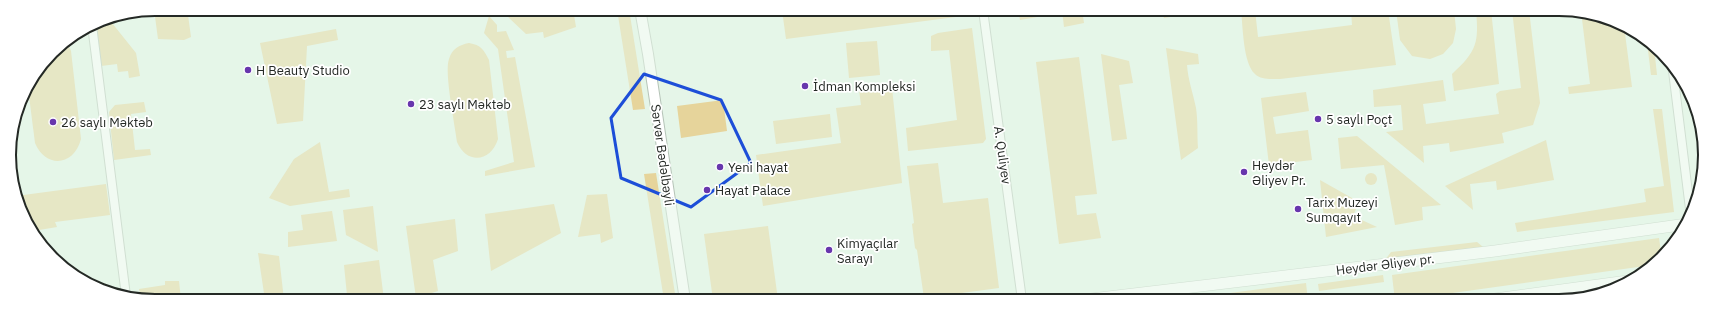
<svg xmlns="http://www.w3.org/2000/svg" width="1714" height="310" font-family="'IBM Plex Sans',sans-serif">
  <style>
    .green { fill: #e6d49b }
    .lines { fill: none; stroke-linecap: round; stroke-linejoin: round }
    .minor-casing { stroke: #b6c4b8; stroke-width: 10 }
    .tertiary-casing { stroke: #b6c4b8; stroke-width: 12 }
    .secondary-casing { stroke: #b6c4b8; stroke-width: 12 }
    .minor { stroke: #fff; stroke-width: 8 }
    .tertiary { stroke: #fff; stroke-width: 10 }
    .secondary { stroke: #fff; stroke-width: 11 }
    .marked { fill: none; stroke: #1d4ed8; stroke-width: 3; stroke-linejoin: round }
    .poi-dot { fill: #6736ad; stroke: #fff; stroke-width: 1.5 }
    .labels { text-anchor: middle; stroke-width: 3.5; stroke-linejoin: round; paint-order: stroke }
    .poi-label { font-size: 13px; fill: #242925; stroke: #fff; text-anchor: start }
    .street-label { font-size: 13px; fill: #242925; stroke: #fff }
    .rim { fill: none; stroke: #242925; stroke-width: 2 }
  </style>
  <rect width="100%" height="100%" fill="#e5f5e8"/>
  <g class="green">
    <polygon points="154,9 195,9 195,14 188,15 191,37 184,40 158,39"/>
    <polygon points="509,9 573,9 576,27 544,38 543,32 526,34 507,16"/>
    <polygon points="617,9 629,9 645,109 633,110"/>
    <polygon points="782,10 970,10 971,15 786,39"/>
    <polygon points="1018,10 1042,10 1043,16 1020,20"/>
    <polygon points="1062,10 1082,10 1084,23 1064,27"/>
    <polygon points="1161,10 1214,10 1164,18"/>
    <path d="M1241 10H1255L1258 37 1352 25 1351 10H1388L1396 65 1280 79C1272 79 1261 80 1255 74 1243 63 1243 27 1241 10Z"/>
    <polygon points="1396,10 1454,10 1456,29 1453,43 1443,54 1430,59 1412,56 1400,40"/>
    <path d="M1476 10H1491L1499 84 1454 91 1452 74C1477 51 1479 43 1476 10Z"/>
    <polygon points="1512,10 1529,10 1540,103 1533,125 1502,133 1504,143 1450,152 1449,143 1423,146 1424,163 1386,132 1403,130 1401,105 1374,107 1373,90 1443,80 1446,101 1423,104 1426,124 1499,114 1496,94 1500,91 1521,88"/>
    <polygon points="1581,11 1624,26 1632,87 1569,94 1568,87 1590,84"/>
    <polygon points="489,16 497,25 497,32 506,31 514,50 506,51 507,58 515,57 535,167 485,176 485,171 514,162 498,49 484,33"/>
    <polygon points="108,18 136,53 140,76 129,78 128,71 118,72 117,64 101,66 96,22"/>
    <polygon points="972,28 986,139 983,143 908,151 906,128 957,120 949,50 931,51 931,36 938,33"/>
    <polygon points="336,29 338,40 307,46 303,121 277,124 260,43"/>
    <polygon points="877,41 880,75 849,78 846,43"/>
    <path d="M67 42 71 51 81 139C74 166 46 169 35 143L28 88 52 52Z"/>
    <polygon points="1647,42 1654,47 1657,75 1651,75"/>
    <path d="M469 43C481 45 484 50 489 60L498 139C491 162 467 165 457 142 455 125 444 72 449 59 452 49 459 45 469 43Z"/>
    <path d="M1166 48 1198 54 1199 64 1187 65C1188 80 1193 93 1196 108 1198 121 1197 135 1198 148L1181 160Z"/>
    <polygon points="1101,54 1129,61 1133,83 1119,85 1127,139 1112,141"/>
    <polygon points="1079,57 1097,194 1075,196 1077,215 1096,213 1101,238 1059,244 1036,62"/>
    <polygon points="892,88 902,183 763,206 756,155 841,143 836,108 861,105 859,90"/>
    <polygon points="1306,92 1309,111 1273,117 1276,134 1308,130 1312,160 1269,165 1261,98"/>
    <polygon points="723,100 727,131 681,138 677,106"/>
    <polygon points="144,102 146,112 131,114 135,150 150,149 151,155 114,160 109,112 115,105"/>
    <polygon points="1653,109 1662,109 1674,212 1517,232 1515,223 1646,202 1644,189 1664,186"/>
    <polygon points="830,114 832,137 776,144 773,121"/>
    <polygon points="1357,136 1441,205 1422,207 1423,220 1395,225 1384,165 1341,169 1338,138"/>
    <polygon points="1546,140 1554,180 1497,190 1496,181 1470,184 1473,210 1445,186"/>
    <polygon points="320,142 329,192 349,189 350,197 290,206 269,198 294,159"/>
    <polygon points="938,163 943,203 988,198 999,288 924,298 917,250 915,248 912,224 914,223 907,166"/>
    <circle cx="1371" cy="179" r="6"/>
    <polygon points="656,173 676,300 664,300 644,174"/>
    <polygon points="1320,180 1359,202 1353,216 1377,227 1326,237"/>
    <polygon points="106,184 110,215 55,222 57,227 33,231 17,202 16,196"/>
    <polygon points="607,194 613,238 601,243 600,234 578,237 587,195"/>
    <polygon points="554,204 561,233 491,271 485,214"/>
    <polygon points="373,206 378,252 346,235 343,210"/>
    <polygon points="332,211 337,241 288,247 288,232 303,230 301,215"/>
    <polygon points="455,219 458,251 433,260 438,291 416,298 406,226"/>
    <polygon points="768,226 778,300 713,300 704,234"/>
    <polygon points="1659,238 1662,259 1652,265 1395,301 1392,275"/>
    <polygon points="1477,242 1483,247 1385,260 1391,252"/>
    <polygon points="258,253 279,256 284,300 265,300"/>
    <polygon points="379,260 384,300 353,300 347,295 344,265"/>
    <polygon points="1383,275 1384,282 1319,291 1318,284"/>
    <polygon points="165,281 179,281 181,300 141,300 139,289 165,285"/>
    <polygon points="1306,283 1308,301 1177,300"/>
    <polygon points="1384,295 1385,301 1341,301"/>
  </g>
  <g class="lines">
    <defs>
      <g id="minor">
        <polyline points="983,10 1022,300"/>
        <polyline points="92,25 126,296"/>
        <polyline points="1672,63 1691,217"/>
      </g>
      <polyline id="tertiary" points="640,9 648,54 685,300"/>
      <g id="secondary">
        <polyline points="1083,300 1495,251 1687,224"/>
        <polyline points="1480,301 1628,281"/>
      </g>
    </defs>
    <use href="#minor" class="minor-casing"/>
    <use href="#tertiary" class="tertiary-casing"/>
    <use href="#secondary" class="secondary-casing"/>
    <use href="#minor" class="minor"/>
    <use href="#tertiary" class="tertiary"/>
    <use href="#secondary" class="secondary"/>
  </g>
  <path d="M0 0H1714V310H0ZM644 74 721 100 751 163 691 207 621 178 611 118Z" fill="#e5f5e8" fill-opacity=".55" fill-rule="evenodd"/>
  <path class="marked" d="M644 74 721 100 751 163 691 207 621 178 611 118Z"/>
  <g class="poi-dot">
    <circle cx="248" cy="70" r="4"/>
    <circle cx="805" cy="86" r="4"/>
    <circle cx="411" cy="104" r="4"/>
    <circle cx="1318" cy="119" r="4"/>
    <circle cx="53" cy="122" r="4"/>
    <circle cx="720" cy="167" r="4"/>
    <circle cx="1244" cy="172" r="4"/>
    <circle cx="707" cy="190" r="4"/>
    <circle cx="1298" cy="209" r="4"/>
    <circle cx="829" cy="250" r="4"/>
  </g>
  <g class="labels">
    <g class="poi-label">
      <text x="256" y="75">H Beauty Studio</text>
      <text x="813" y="91">İdman Kompleksi</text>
      <text x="419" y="109">23 saylı Məktəb</text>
      <text x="1326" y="124">5 saylı Poçt</text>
      <text x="61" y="127">26 saylı Məktəb</text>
      <text x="1252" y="170">Heydər<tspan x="1252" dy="15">Əliyev Pr.</tspan></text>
      <text x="728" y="172">Yeni hayat</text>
      <text x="715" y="195">Hayat Palace</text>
      <text x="1306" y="207">Tarix Muzeyi<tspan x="1306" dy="15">Sumqayıt</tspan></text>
      <text x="837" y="248">Kimyaçılar<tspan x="837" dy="15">Sarayı</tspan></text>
    </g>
    <g class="street-label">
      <text transform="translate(663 155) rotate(82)" y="5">Sərvər Bədəlbəyli</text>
      <text transform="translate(1003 155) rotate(82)" y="5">A. Quliyev</text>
      <text transform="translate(1385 264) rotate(-7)" y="5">Heydər Əliyev pr.</text>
    </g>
  </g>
  <path d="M0 0H1714V310H0ZM155 16H1559A139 139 0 0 1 1698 155V155A139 139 0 0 1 1559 294H155A139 139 0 0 1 16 155V155A139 139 0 0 1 155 16Z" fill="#fff" fill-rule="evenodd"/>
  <path class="rim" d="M155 16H1559A139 139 0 0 1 1698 155V155A139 139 0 0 1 1559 294H155A139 139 0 0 1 16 155V155A139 139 0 0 1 155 16Z"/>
</svg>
